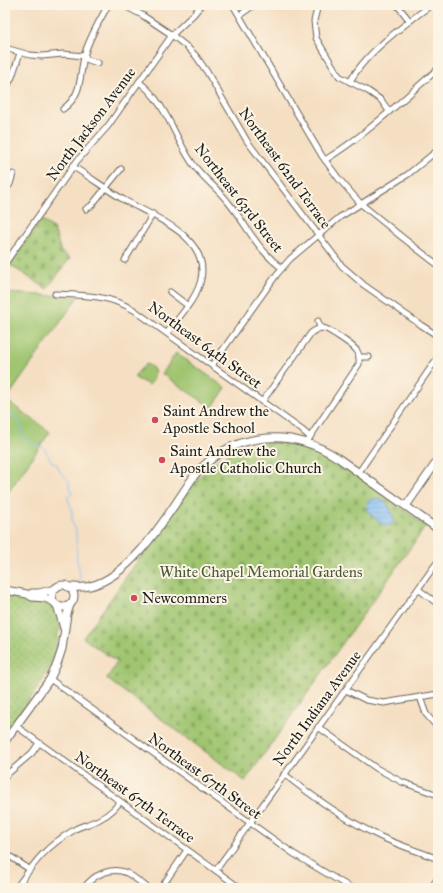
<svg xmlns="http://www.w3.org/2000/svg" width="443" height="893" font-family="'IM FELL Great Primer',serif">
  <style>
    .grass { fill: url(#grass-dots); stroke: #5e7046 }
    .cemetery { fill: url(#cemetery-stones); stroke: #5e7046 }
    .park { fill: #9fc56f; stroke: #5e7046 }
    .water { fill: url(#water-rules); stroke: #4e6c88 }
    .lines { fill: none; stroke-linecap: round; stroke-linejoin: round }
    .stream { stroke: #81bdf4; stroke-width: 1 }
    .street-casing { stroke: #686056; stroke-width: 7 }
    .secondary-casing { stroke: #686056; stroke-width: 9 }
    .street { stroke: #fff; stroke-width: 5 }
    .secondary { stroke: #fff; stroke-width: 7 }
    .poi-dot { fill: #d1495b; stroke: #fcf5e5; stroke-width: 1.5 }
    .labels { text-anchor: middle; stroke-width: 4; stroke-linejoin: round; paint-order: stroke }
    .street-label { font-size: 15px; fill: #1c1c1c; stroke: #fcf5e5 }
    .poi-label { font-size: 15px; fill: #1c1c1c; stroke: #fcf5e5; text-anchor: start }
    .park-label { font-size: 15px; fill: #4a5739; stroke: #fcf5e5 }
  </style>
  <defs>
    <pattern id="grass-dots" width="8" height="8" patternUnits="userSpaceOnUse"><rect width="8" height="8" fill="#9fc56f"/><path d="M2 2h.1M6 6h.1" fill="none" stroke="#88a960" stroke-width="1.8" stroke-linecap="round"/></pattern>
    <pattern id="cemetery-stones" width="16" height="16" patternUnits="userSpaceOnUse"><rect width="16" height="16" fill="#9fc56f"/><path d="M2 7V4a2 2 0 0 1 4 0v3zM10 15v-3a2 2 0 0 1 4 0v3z" fill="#88a960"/></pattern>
    <pattern id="water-rules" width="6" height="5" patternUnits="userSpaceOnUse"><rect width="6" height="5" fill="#81bdf4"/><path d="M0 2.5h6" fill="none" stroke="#6fa2d1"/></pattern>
  </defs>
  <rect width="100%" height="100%" fill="#fcf5e5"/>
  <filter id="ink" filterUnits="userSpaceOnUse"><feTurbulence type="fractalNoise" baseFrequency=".025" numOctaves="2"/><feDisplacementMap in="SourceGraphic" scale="8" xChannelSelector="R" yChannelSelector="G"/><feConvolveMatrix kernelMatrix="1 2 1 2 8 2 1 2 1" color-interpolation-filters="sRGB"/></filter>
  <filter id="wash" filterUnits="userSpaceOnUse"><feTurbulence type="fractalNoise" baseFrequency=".012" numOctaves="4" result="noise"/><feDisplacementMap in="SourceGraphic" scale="16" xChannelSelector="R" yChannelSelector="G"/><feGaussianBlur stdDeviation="0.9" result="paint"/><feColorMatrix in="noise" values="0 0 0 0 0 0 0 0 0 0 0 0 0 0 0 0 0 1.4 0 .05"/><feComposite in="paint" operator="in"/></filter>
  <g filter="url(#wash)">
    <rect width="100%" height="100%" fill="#f5dfc3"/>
    <path class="grass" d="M5 594C13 596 21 598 29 599 33 600 38 599 42 600 55 603 60 618 61 630L58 631C60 666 25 705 5 732Z"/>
    <g class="cemetery">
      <polygon points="41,219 54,229 61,252 70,258 47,289 10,265"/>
      <path d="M273 441 297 443 322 452 343 465 426 526 245 781 107 679 117 662 83 638 185 494C212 459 228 448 273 441Z"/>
    </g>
    <g class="park">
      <polygon points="5,293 78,297 6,400 50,432 5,497"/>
      <polygon points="176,353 226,388 212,408 162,374"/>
      <path d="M146 364C157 367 157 378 149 385L135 378V375Z"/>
    </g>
    <path class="water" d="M372 499C386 497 391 508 394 520L392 525 384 526 369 513 367 507 368 502Z"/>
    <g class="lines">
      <path class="stream" d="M5 409 8 413 17 418 22 428 21 434 26 440 35 445 43 447 53 463 57 464C60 475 63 474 69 481V486L72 492V494L67 497 72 509V522L76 531 77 561 80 574 79 583"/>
    </g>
  </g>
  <g filter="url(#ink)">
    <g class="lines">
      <defs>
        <g id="street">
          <polyline points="123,5 142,15 172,35 187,47 196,56 207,72 247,141 342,266 364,285 421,325 438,336"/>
          <polyline points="233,5 322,156 339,179 361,204 403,238 438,265"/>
          <polyline points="318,5 314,21 316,38 339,76 368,91 381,100 389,111"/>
          <polyline points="397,5 410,21"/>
          <polyline points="240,15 254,5"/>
          <polyline points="5,48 30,55 42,56 63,54 84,56 88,60 98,63"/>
          <path d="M139 82C163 99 174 134 189 158 199 176 216 186 228 202 247 225 256 249 282 268"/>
          <path d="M350 82C365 53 404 25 431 5"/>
          <polyline points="5,91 12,77 20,53"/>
          <path d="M63 109C85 93 78 73 86 50 91 35 100 20 108 5"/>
          <path d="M325 160C366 135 401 101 438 69"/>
          <path d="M72 166C90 177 106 189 124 200 152 216 210 236 201 279 198 297 178 318 167 333"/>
          <polyline points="5,191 10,184 13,174"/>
          <polyline points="86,209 91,206 121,169"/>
          <polyline points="125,260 153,214"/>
          <polyline points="5,261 6,262 77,161 108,126 172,35 194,14 201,5"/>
          <polyline points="170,292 187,305"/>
          <path d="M55 294C84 295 109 295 134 310L302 430 310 437 307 443"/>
          <polyline points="318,321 320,328"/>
          <polyline points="359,357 369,357"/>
          <polyline points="212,365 277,274 290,259 340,217 407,175 438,150"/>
          <path d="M262 402 311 333C315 330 318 328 323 328 329 329 354 346 357 351 360 355 359 359 359 364L310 437"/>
          <polyline points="359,472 438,357"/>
          <polyline points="418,589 438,604"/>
          <polyline points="50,679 294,854 351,888"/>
          <polyline points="346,690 366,700 384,703 438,694"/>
          <polyline points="420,697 426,714 438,728"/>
          <polyline points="16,726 240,888"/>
          <polyline points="318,727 376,768 402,782 438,795"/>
          <path d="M284 774C312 796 341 817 373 833 394 844 416 850 438 859"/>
          <polyline points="5,776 32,753 39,743"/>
          <polyline points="5,853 29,869"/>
          <polyline points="216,870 438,561"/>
          <path d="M16 888C35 862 45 847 74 830 78 827 83 826 88 824 101 820 112 813 120 802"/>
          <path d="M84 888C93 875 111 866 127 873 134 877 141 883 148 888"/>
          <polyline points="161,888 187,850"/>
          <polyline points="431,888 438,878"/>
        </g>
        <g id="secondary">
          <polyline points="406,506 438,460"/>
          <circle cx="63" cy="596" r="11"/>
          <path d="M68 587C75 587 83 588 90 586 133 576 170 511 194 476 232 431 290 427 338 458L438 529"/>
          <polyline points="5,590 27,594 32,597 45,598 54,602"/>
          <polyline points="32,593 39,593 55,589"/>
          <polyline points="57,605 64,628"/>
          <polyline points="5,741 50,679 57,664 62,649 67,614 70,605"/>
        </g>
      </defs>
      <use href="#street" class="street-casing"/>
      <use href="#secondary" class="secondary-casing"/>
      <use href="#street" class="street"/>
      <use href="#secondary" class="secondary"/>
    </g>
  </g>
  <g class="poi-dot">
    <circle cx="155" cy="420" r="4"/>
    <circle cx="162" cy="460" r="4"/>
    <circle cx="134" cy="598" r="4"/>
  </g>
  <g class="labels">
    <g class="street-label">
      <text transform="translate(91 124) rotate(-53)" y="5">North Jackson Avenue</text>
      <text transform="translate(285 168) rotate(54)" y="5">Northeast 62nd Terrace</text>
      <text transform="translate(239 198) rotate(52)" y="5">Northeast 63rd Street</text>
      <text transform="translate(205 345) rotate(36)" y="5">Northeast 64th Street</text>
      <text transform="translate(317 708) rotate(-54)" y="5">North Indiana Avenue</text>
      <text transform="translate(205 776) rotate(36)" y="5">Northeast 67th Street</text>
      <text transform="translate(135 797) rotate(36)" y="5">Northeast 67th Terrace</text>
    </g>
    <g class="poi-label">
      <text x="163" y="416">Saint Andrew the<tspan x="163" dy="17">Apostle School</tspan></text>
      <text x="170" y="456">Saint Andrew the<tspan x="170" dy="17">Apostle Catholic Church</tspan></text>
      <text x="142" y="603">Newcommers</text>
    </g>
    <g class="park-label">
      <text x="261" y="577">White Chapel Memorial Gardens</text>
    </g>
  </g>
  <rect width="443" height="893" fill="none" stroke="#fcf5e5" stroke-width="20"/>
</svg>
